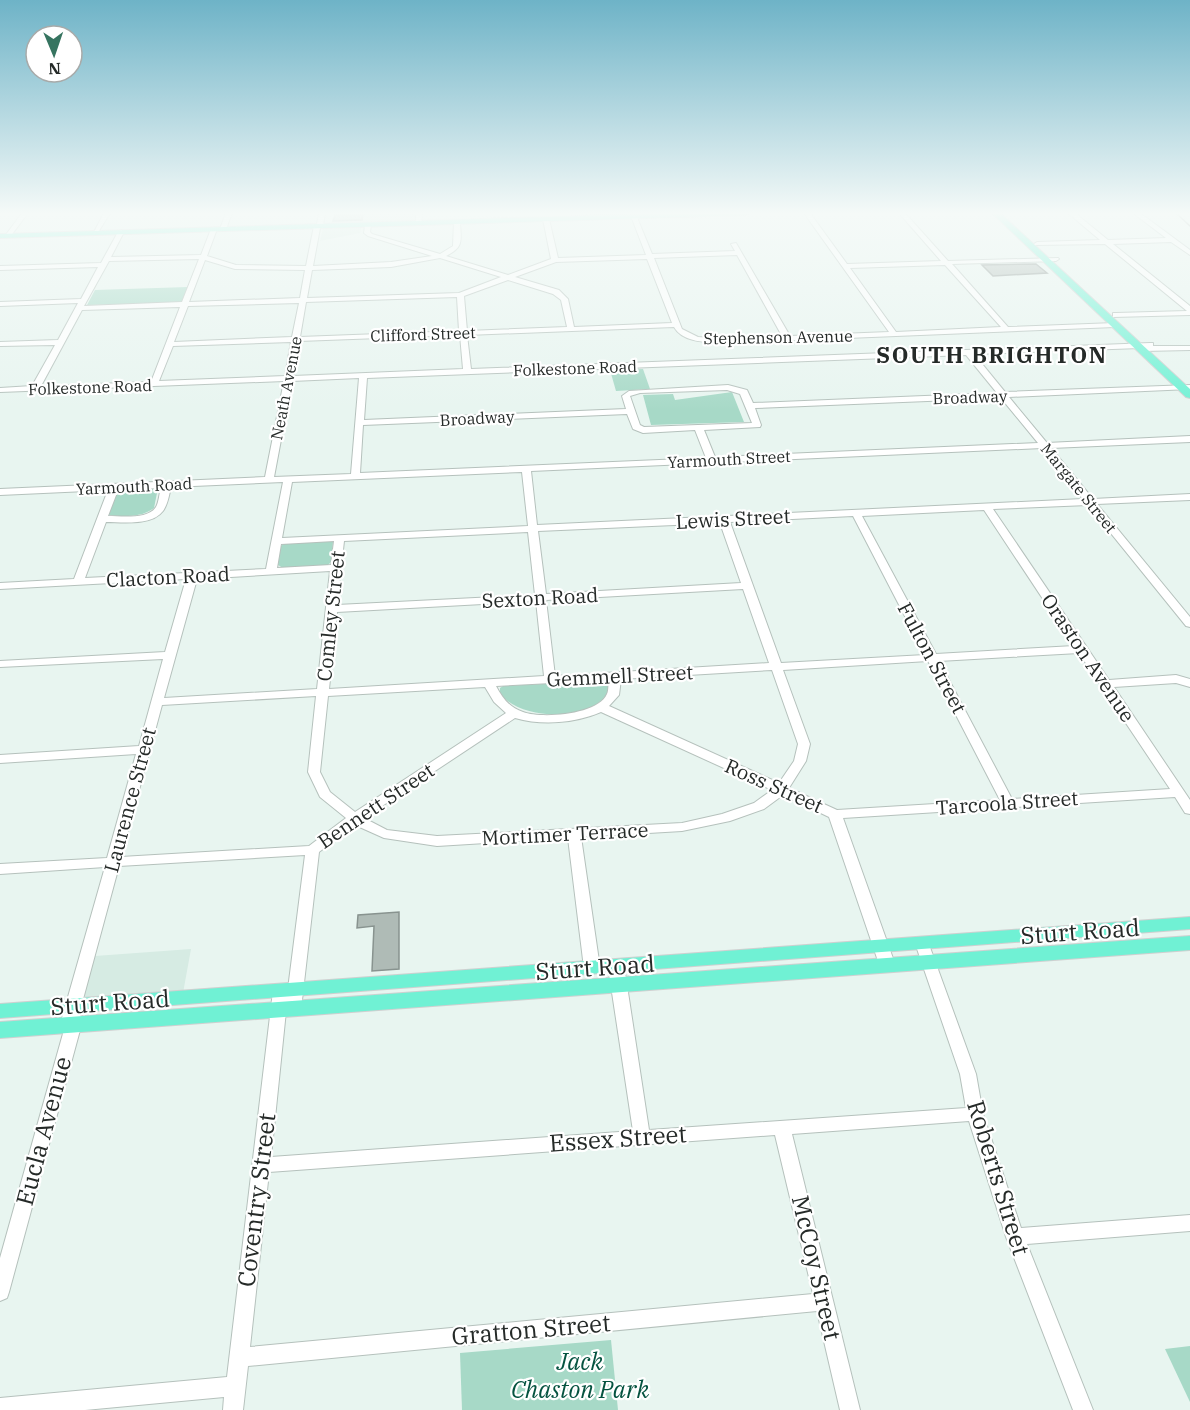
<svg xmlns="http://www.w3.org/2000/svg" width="1190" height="1410" font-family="'IBM Plex Serif',serif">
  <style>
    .built { fill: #d6ebe3 }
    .green { fill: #a7d9c7 }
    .building { fill: #afbbb6; stroke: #88938f; stroke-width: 1.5 }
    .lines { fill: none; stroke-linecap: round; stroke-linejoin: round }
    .minor-casing { stroke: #b5c1bc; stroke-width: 2 }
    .major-casing { stroke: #cfd0d0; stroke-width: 2 }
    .minor { fill: #fff; fill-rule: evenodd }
    .major { fill: #70f1d4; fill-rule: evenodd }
    .rail { stroke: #737b78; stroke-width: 1.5 }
    .labels { text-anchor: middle; stroke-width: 4.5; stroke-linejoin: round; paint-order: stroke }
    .far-street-label { font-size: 16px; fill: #252a28; stroke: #fff }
    .street-label { font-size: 20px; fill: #252a28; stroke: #fff }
    .far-district-label { font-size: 22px; font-weight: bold; letter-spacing: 1.5px; fill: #252a28; stroke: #fff }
    .near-street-label { font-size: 24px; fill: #252a28; stroke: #fff }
    .near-park-label { font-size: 24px; font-style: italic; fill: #055340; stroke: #fff }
  </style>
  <rect width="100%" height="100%" fill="#e8f5f0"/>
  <g class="built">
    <polygon points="334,213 415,213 415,220 335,223 332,222"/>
    <polygon points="323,228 358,227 361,228 360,233 320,241"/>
    <polygon points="191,949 183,993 83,1000 95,956"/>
  </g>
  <g class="green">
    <polygon points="188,287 182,301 178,303 87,305 95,290"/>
    <polygon points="643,369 650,389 616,391 610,370"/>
    <polygon points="732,392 744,422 651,425 643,395 673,394 675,400"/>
    <path d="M158 488 154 508C143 517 123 517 109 515L117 491Z"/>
    <polygon points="330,541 333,542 331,562 328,565 283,568 278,565 281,546 285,543"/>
    <path d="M601 681 607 683 610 687C599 723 519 722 500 693V688L503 686Z"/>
    <polygon points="611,1340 618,1410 462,1410 460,1353"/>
    <polygon points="1190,1346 1190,1402 1165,1349"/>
  </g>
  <g class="building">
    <polygon points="336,213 363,213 362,220 333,221"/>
    <polygon points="1036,264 1047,273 993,276 982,265"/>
    <polygon points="399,912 399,969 372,971 374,926 357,928 358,915"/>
  </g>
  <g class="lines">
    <defs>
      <g id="minor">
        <polygon points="22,213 28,213 10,237 6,237 5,236"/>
        <polygon points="104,213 110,213 97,234 93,234"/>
        <polygon points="226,213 232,213 226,229 223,231 220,229"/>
        <path d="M319 213H325L323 226 320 228 313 266 391 262 432 256 368 236 364 233 365 225 368 223 371 225 370 232 372 234 440 254 453 246 454 222 457 220 460 222C461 241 464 247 446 256L508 275 551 259 543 219 546 217 549 219 558 258 646 255 631 216 636 215 652 254 735 251 731 244 736 243 790 336 889 332 804 213H810L847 264 941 261 899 213H905L948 261 1058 258 1059 259 1056 261 952 264 1008 327 1115 323 1119 325 1115 327 723 343C707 342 683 343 674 327L467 335 471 369 1150 343H1153V346H1190V350L1143 351H1140V348L974 354 1005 392 1190 385V389L1009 397 1047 443 1190 436V442L1051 448 1093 499 1190 494V500L1097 504 1190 617V627L1186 626 1088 505 993 509 1109 680 1176 675 1190 679V687L1176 683 1114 687 1190 800V814L1185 813 1175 797 843 818 895 964 892 968 887 970 882 968 879 964 829 817 783 795 764 809 730 821 682 831 581 837 600 968 597 972 592 974 587 972 584 968 568 838 437 846 384 838 355 825 319 852 301 1009 299 1013 293 1015 286 1011 271 1157 633 1131 608 966 611 962 616 960 621 962 624 966 649 1130 966 1108 960 1074 915 943 917 939 922 938 927 939 976 1074 983 1114 1021 1228 1190 1215V1231L1027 1244 1093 1410H1073L1006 1237 969 1121 792 1134 860 1410H840L817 1311 248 1366 243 1410H223L224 1397 85 1410H0V1398L227 1377 273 991 276 987 281 985 288 989 305 855 119 866 79 1014 83 1019 9 1292 7 1298 0 1301V1258L64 1030 60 1025 105 867 0 874V864L107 858 136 754 0 763V755L139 746 163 659 0 667V661L165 652 186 579 0 589V583L74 579 108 490 0 495V489L265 477 284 381 0 392V388L32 386 55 345 0 346V342L58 340 78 303 0 306V302L81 299 98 267 0 270V266L101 263 118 232 121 230 124 232 111 257 201 255 211 229 214 227 217 229 207 256 236 265 306 266 314 226 317 224ZM737 255 782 336 723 339 698 337 682 329 654 258ZM440 258 501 277 459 293 307 298 312 270 391 267ZM199 259 182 302 84 306 109 261ZM647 259 672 323 574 327 568 299 559 290 515 277 556 262ZM205 260 235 269 305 270 300 298 189 302ZM945 265 1001 327 896 332 850 268ZM508 280 553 294 561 300 567 327 467 331 464 296ZM457 297 459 331 300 337 306 302ZM299 303 292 337 174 342 188 306ZM180 307 151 382 41 386 82 310ZM460 335 463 369 293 376 299 341ZM291 342 285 376 159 381 173 346ZM966 355 997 393 753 403 747 390 728 385 629 391 622 396 626 409 364 420 367 378ZM359 378 351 474 274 477 292 381ZM727 390 740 394 752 423 644 427 640 425 630 396 640 393ZM1001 398 1038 443 715 457 704 430 760 427 761 425 755 408ZM627 414 633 429 643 433 695 430 706 458 360 473 363 425ZM1042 448 1083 499 537 525 531 471ZM522 472 528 526 282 538 292 482ZM283 482 266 569 85 578 106 522C122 522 152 526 163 511 168 504 169 495 171 487ZM161 488C159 494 159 502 156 507 148 520 120 516 108 516L118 490ZM984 510 1074 646 936 654 862 516ZM853 516 925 655 781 663 730 522ZM720 523 741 583 546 594 538 531ZM528 532 535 595 337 605 344 541ZM334 541 331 565 277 568 281 544ZM330 571 317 689 164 698 197 579ZM743 589 769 663 555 676 546 600ZM536 601 544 676 329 689 337 612ZM1079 653 1170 789 1012 799 939 661ZM928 661 1000 800 837 810 789 788 806 761 810 744 783 670ZM772 670 798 744 794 761 779 783 609 706 619 695 621 679ZM609 680C608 684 609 690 607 694 598 715 541 719 523 712 510 708 502 698 496 686ZM485 687 494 702 506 713 355 812 330 792 320 772 328 696ZM316 696 308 772 320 797 346 818 309 846 121 857 162 705ZM601 712 772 790 754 803 722 814 682 823 437 836 387 830 364 818 515 718C543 726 575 723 601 712ZM775 1135 813 1294 250 1347 269 1172Z"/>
        <polygon points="416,213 422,213 421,224 416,223"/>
        <polygon points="1068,213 1075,213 1108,240 1166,238 1133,213 1140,213 1190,250 1190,255 1171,242 1113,244 1190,306 1190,315 1113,317 1113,313 1116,313 1187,311 1105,244 1035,245 1034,244 1037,242 1100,240"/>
      </g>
      <g id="major">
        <polygon points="673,213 750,213 746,215 0,238 0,234"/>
        <polygon points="992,213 1000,213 1190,389 1190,398 1186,397"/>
        <polygon points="1190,917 1190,929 0,1018 0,1004"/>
        <polygon points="1190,936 1190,950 0,1038 0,1022"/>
      </g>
    </defs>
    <use href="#minor" class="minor-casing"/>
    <use href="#major" class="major-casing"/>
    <use href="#minor" class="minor"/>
    <use href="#major" class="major"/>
    <polyline class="rail" points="1176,213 1190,226"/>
  </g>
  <linearGradient id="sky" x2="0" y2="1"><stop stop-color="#6eb3c7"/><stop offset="0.52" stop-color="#f5faf8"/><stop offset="1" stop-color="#f5faf8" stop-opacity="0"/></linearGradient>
  <rect width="1190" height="410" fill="url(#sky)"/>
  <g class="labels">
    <g class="far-street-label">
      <text transform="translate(423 334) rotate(-2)" y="6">Clifford Street</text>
      <text transform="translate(778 337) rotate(-1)" y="6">Stephenson Avenue</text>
      <text transform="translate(575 368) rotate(-2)" y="6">Folkestone Road</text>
      <text transform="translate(90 387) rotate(-2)" y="6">Folkestone Road</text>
      <text transform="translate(286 388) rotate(-79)" y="6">Neath Avenue</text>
      <text transform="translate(970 397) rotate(-2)" y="6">Broadway</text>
      <text transform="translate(477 418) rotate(-3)" y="6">Broadway</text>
      <text transform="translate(729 459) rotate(-3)" y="6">Yarmouth Street</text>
      <text transform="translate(134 486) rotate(-3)" y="6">Yarmouth Road</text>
      <text transform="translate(1079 488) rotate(51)" y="6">Margate Street</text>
    </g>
    <g class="street-label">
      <text transform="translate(733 519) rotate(-3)" y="7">Lewis Street</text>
      <text transform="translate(168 577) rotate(-3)" y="7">Clacton Road</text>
      <text transform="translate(540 598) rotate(-3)" y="7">Sexton Road</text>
      <text transform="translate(331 616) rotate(-84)" y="7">Comley Street</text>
      <text transform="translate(932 658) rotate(62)" y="7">Fulton Street</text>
      <text transform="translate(1088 658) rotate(56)" y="7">Oraston Avenue</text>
      <text transform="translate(620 676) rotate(-3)" y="7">Gemmell Street</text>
      <text transform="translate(774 786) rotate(24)" y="7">Ross Street</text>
      <text transform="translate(130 800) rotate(-75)" y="7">Laurence Street</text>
      <text transform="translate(1007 803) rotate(-4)" y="7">Tarcoola Street</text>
      <text transform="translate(376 806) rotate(-34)" y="7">Bennett Street</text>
      <text transform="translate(565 834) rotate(-3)" y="7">Mortimer Terrace</text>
    </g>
    <g class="far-district-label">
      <text x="992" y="363">SOUTH BRIGHTON</text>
    </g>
    <g class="near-street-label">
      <text transform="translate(1080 932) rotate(-4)" y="8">Sturt Road</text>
      <text transform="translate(595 968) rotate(-4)" y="8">Sturt Road</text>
      <text transform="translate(110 1003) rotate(-4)" y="8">Sturt Road</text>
      <text transform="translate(44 1131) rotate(-75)" y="8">Eucla Avenue</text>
      <text transform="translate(618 1139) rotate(-4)" y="8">Essex Street</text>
      <text transform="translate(998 1178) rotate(73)" y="8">Roberts Street</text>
      <text transform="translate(257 1200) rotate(-83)" y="8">Coventry Street</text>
      <text transform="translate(816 1268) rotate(77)" y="8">McCoy Street</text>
      <text transform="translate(531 1330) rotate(-5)" y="8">Gratton Street</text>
    </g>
    <g class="near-park-label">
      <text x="580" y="1370">Jack<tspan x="580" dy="28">Chaston Park</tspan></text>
    </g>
  </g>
  <g transform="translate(54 54) rotate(178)"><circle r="28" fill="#ffffff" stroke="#a8aaa9" stroke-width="1.5"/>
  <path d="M0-4.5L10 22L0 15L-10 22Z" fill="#367460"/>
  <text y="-9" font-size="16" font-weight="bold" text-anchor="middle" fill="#252a28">N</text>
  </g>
</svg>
